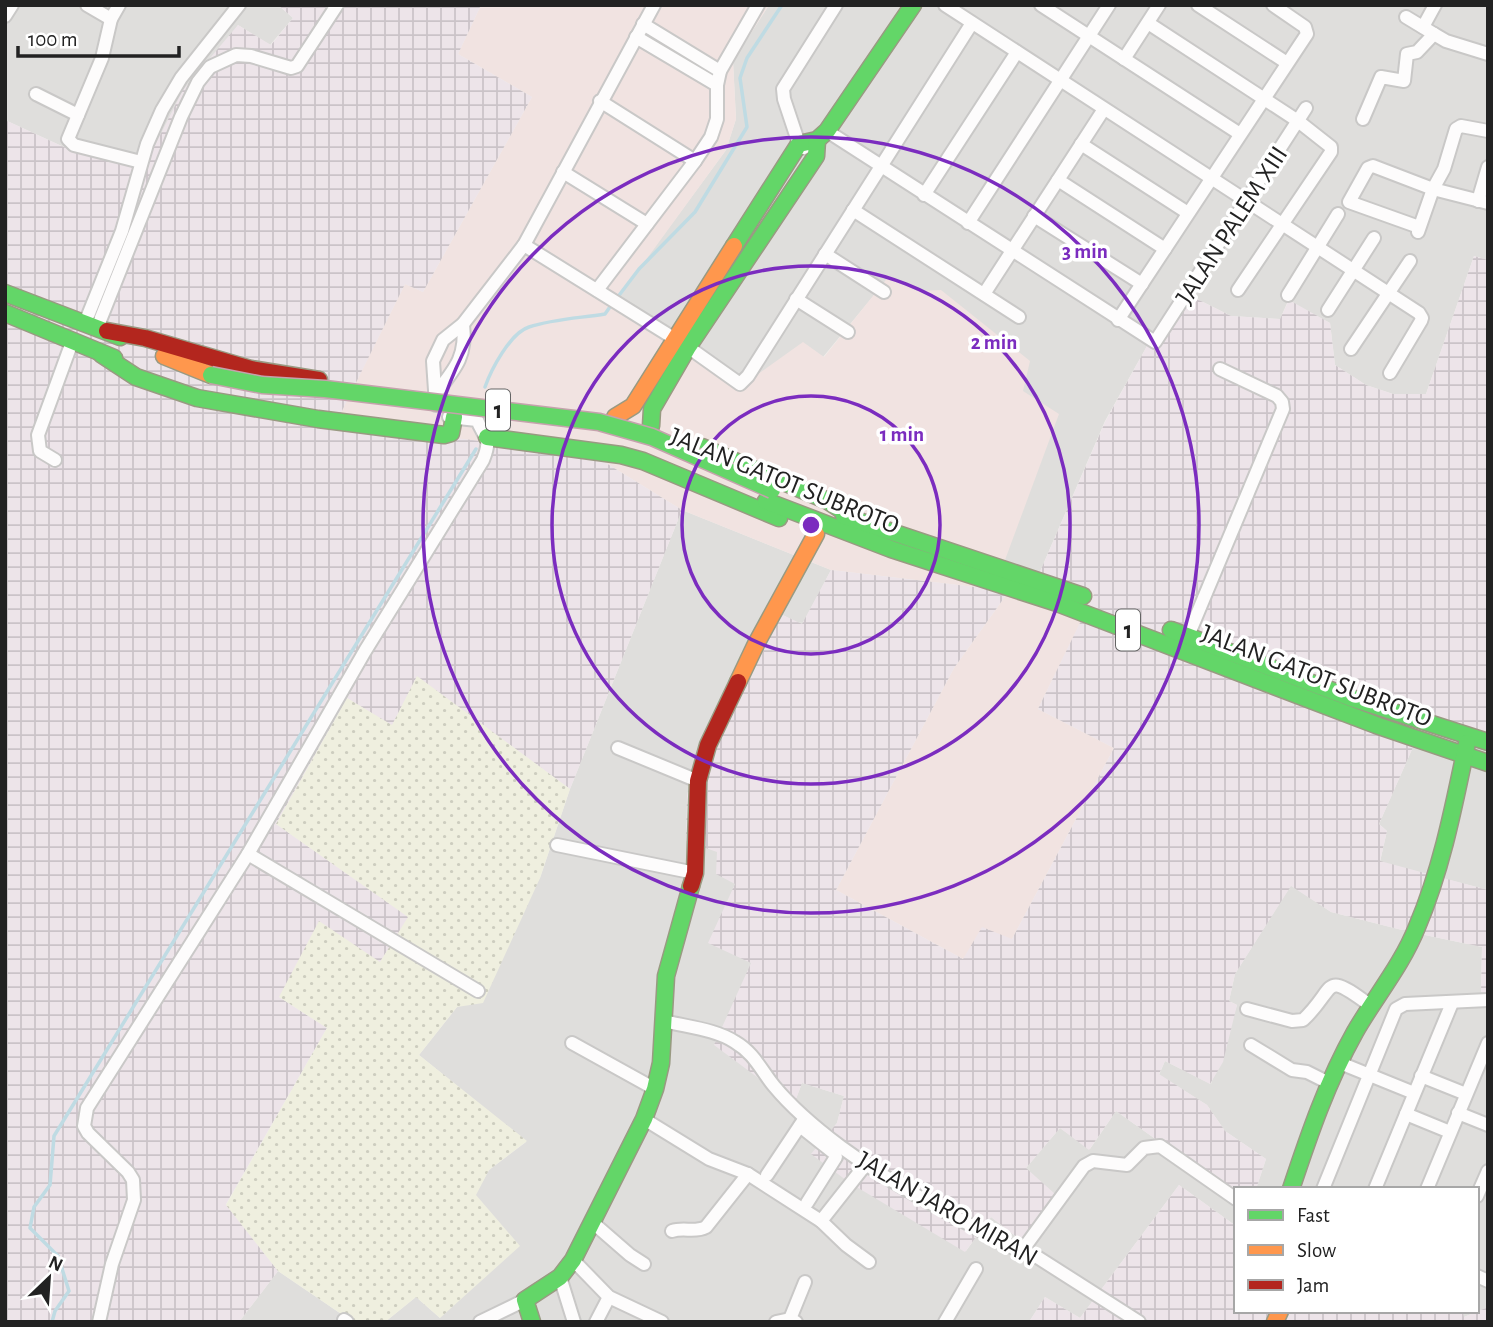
<svg xmlns="http://www.w3.org/2000/svg" width="1493" height="1327" font-family="'Alegreya Sans',sans-serif">
  <style>
    .residential { fill: #dfdedc }
    .commercial { fill: #f1e3e1 }
    .industrial { fill: url(#industrial-grid) }
    .farmland { fill: url(#farmland-dots) }
    .lines { fill: none; stroke-linecap: round; stroke-linejoin: round }
    .stream { stroke: #bfdbe3; stroke-width: 3.5 }
    .street-casing { stroke: #c9c8c7; stroke-width: 16 }
    .fast-casing { stroke: #999a82; stroke-width: 19 }
    .slow-casing { stroke: #999a82; stroke-width: 19 }
    .jam-casing { stroke: #999a82; stroke-width: 19 }
    .street { stroke: #fdfcfc; stroke-width: 12 }
    .fast { stroke: #63d668; stroke-width: 16 }
    .slow { stroke: #ff974d; stroke-width: 16 }
    .jam { stroke: #b3261e; stroke-width: 16 }
    .fast-bridge-casing { stroke: #c5a2ac; stroke-width: 19; stroke-linecap: butt }
    .fast-bridge { stroke: #63d668; stroke-width: 16 }
    .ring { fill: none; stroke: #7b2cbf; stroke-width: 3.5 }
    .labels { text-anchor: middle; stroke-width: 7; stroke-linejoin: round; paint-order: stroke }
    .shield { fill: #fff; stroke: #646464; stroke-width: 2 }
    .shield-label { font-size: 24px; font-weight: bold; fill: #222 }
    .street-label { font-size: 26px; fill: #222; stroke: #fff }
    .centre { fill: #7b2cbf; stroke: #fff; stroke-width: 3.5 }
    .ring-label { font-size: 21px; text-anchor: middle; font-weight: bold; fill: #7b2cbf; stroke: #fff; stroke-width: 7; stroke-linejoin: round; paint-order: stroke }
  </style>
  <defs>
    <pattern id="industrial-grid" width="8" height="8" patternUnits="userSpaceOnUse" patternTransform="scale(1.75)"><rect width="8" height="8" fill="#ede4e9"/><path d="M0 4h8M4 0v8" fill="none" stroke="#cbc3c8"/></pattern>
    <pattern id="farmland-dots" width="8" height="8" patternUnits="userSpaceOnUse" patternTransform="scale(1.75)"><rect width="8" height="8" fill="#efefdf"/><path d="M2 2h.1M6 6h.1" fill="none" stroke="#cdcdbf" stroke-width="1.8" stroke-linecap="round"/></pattern>
  </defs>
  <rect width="100%" height="100%" fill="#f0eeeb"/>
  <g class="residential">
    <polygon points="5,5 278,5 293,18 270,45 238,25 143,169 66,148 5,120"/>
    <polygon points="769,5 1488,5 1488,260 1474,256 1426,394 1393,394 1366,385 1335,365 1330,323 1288,301 1280,319 1231,316 1187,294 1147,346 1105,421 1039,574 1004,561 1023,391 917,291 889,277 823,357 740,387 615,301 726,150 736,119 733,61"/>
    <polygon points="682,510 831,570 802,625 771,609 717,852 735,884 751,963 757,1077 792,1109 802,1083 844,1096 837,1123 812,1154 966,1251 991,1217 1031,1248 1026,1168 1060,1128 1090,1149 1116,1111 1216,1182 1236,1191 1236,1226 1179,1185 1080,1318 1045,1297 1029,1322 385,1322 416,1297 440,1318 475,1195 489,1170 526,1142 419,1055 457,1007 540,878 570,789"/>
    <polygon points="1425,720 1488,739 1488,890 1380,862 1387,831 1379,824"/>
    <polygon points="1291,885 1331,912 1406,931 1482,947 1481,992 1488,993 1488,1307 1464,1317 1463,1311 1477,1311 1477,1189 1256,1189 1266,1159 1225,1131 1207,1105 1159,1075 1165,1061 1211,1084 1237,1005 1229,1001 1235,974"/>
    <polygon points="278,1271 353,1322 239,1322"/>
  </g>
  <polygon class="commercial" points="481,5 769,5 733,61 736,119 726,150 616,301 740,387 803,342 824,357 889,276 917,291 941,290 1030,361 1023,391 1059,414 1005,560 1095,593 1038,709 1114,748 1012,939 963,959 836,890 954,668 1009,591 831,570 682,510 593,455 335,424 405,284 423,292 532,97 458,54"/>
  <g class="industrial">
    <polygon points="278,5 481,5 458,54 532,97 423,292 405,284 336,423 593,455 682,510 570,789 417,677 392,726 347,698 276,824 409,917 380,962 279,997 327,1028 226,1204 278,1271 239,1322 5,1322 5,120 66,148 143,169 183,90 238,25 271,45 293,18"/>
    <polygon points="1474,256 1488,260 1488,739 1425,720 1379,824 1387,831 1380,861 1488,890 1488,993 1481,992 1482,947 1406,931 1331,912 1291,886 1235,974 1229,1001 1237,1005 1223,1062 1210,1084 1165,1061 1159,1074 1207,1105 1225,1131 1266,1159 1256,1189 1236,1189 1236,1191 1216,1182 1116,1111 1089,1150 1060,1128 1026,1168 1064,1202 1031,1248 991,1217 965,1252 850,1183 811,1154 837,1123 844,1096 802,1083 792,1110 757,1077 714,1045 751,963 708,943 735,884 716,874 717,852 686,841 687,795 700,748 770,609 802,624 831,570 1009,591 954,668 836,890 963,959 982,927 1012,939 1114,748 1038,709 1094,594 1039,574 1105,422 1147,346 1187,294 1231,316 1280,319 1289,300 1330,323 1335,365 1366,385 1393,394 1426,394"/>
    <polygon points="1179,1185 1236,1226 1236,1311 1463,1311 1464,1317 1488,1307 1488,1322 1029,1322 1045,1297 1080,1318"/>
  </g>
  <polygon class="farmland" points="417,676 570,789 540,878 483,1003 457,1007 419,1055 527,1141 489,1170 476,1195 520,1246 440,1318 416,1297 385,1322 353,1322 278,1271 226,1205 327,1028 279,997 319,921 380,962 408,917 276,824 347,698 392,725"/>
  <g class="lines">
    <g class="stream">
      <polyline points="617,298 639,269 695,212 747,127 740,78 747,58 782,5"/>
      <path d="M485 387C491 370 510 333 529 327 553 319 580 318 605 314L612 304"/>
      <polyline points="52,1322 55,1311 69,1291 58,1256 30,1228 34,1207 50,1185 54,1136 476,449"/>
    </g>
    <defs>
      <g id="street">
        <polyline points="87,5 111,19"/>
        <polyline points="119,5 111,19 102,58 68,139 74,145 141,162"/>
        <polyline points="945,5 1419,313 1422,318 1421,321 1390,373"/>
        <polyline points="1041,5 1240,134"/>
        <polyline points="1198,5 1287,63"/>
        <polyline points="5,16 12,5"/>
        <polyline points="1406,17 1434,34"/>
        <polyline points="1148,23 1298,121 1331,147 1331,152 1238,290"/>
        <polyline points="643,24 720,71"/>
        <polyline points="1423,27 1435,5"/>
        <polyline points="636,37 717,85"/>
        <polyline points="1124,59 1159,5"/>
        <polyline points="36,94 78,115"/>
        <polyline points="600,101 695,161"/>
        <polyline points="1363,119 1381,77 1404,81 1407,54 1417,52 1434,34 1446,41 1488,54"/>
        <polyline points="827,131 1155,342 1306,108"/>
        <polyline points="1081,144 1188,213"/>
        <polyline points="804,148 799,144 784,99 783,89 836,5"/>
        <polyline points="563,172 647,224"/>
        <polyline points="1058,180 1165,249"/>
        <polyline points="924,195 1017,52"/>
        <polyline points="1478,201 1488,167"/>
        <polyline points="853,210 1019,317"/>
        <polyline points="1034,216 1142,284"/>
        <polyline points="968,223 1109,5"/>
        <polyline points="1419,227 1349,202 1368,168 1373,166 1433,189 1488,203"/>
        <polyline points="1418,232 1433,189 1444,169 1456,129 1461,126 1488,131"/>
        <polyline points="524,245 688,347 740,384 748,376 972,23"/>
        <polyline points="825,254 884,292"/>
        <polyline points="597,290 695,161 711,137 717,119 717,85 720,71 758,5"/>
        <polyline points="984,294 1104,109"/>
        <polyline points="1288,295 1338,214"/>
        <polyline points="796,299 848,332"/>
        <polyline points="1328,310 1374,238"/>
        <polyline points="1118,320 1307,34 1305,27 1273,5"/>
        <polyline points="85,323 122,231 147,144 162,110 181,78 239,5"/>
        <polyline points="97,328 181,117 198,82 210,67 236,55 251,56 291,68 297,66 337,5"/>
        <polyline points="1351,349 1410,261"/>
        <path d="M436 393C455 369 467 356 463 324"/>
        <polyline points="436,405 433,361 443,340 463,324 524,245 654,5"/>
        <polyline points="55,460 40,451 38,435 72,342"/>
        <polyline points="1188,636 1283,409 1282,402 1277,396 1220,369"/>
        <polyline points="618,748 698,781"/>
        <polyline points="557,845 695,873"/>
        <polyline points="248,854 478,991"/>
        <path d="M1247 1009 1292 1021 1303 1020C1338 987 1321 969 1371 1006"/>
        <path d="M664 1021C687 1027 715 1029 735 1042 754 1053 761 1070 774 1086 793 1109 817 1129 841 1147 897 1188 960 1219 1021 1252L1034 1255 1139 1322"/>
        <polyline points="572,1043 655,1089"/>
        <polyline points="1251,1045 1292,1070 1307,1072 1329,1083"/>
        <polyline points="1340,1063 1414,1093"/>
        <polyline points="1421,1076 1466,1094"/>
        <polyline points="1458,1113 1488,1125"/>
        <polyline points="1406,1114 1450,1132"/>
        <polyline points="644,1119 709,1159 748,1174 821,1221 846,1245 869,1262"/>
        <polyline points="800,1126 834,1153 836,1157 807,1203"/>
        <polyline points="767,1175 803,1121"/>
        <polyline points="1323,1189 1396,1009 1405,1004 1488,1000"/>
        <polyline points="1375,1189 1452,1003"/>
        <polyline points="1427,1189 1488,1043"/>
        <polyline points="1477,1196 1488,1171"/>
        <polyline points="821,1221 866,1164"/>
        <polyline points="592,1222 630,1255 644,1264"/>
        <path d="M672 1231C684 1227 695 1233 706 1227L748 1174"/>
        <polyline points="1021,1252 1084,1166 1093,1161 1127,1165 1144,1148 1160,1146 1236,1199"/>
        <polyline points="573,1260 609,1297 662,1322"/>
        <polyline points="1477,1276 1488,1281"/>
        <polyline points="560,1277 574,1322"/>
        <polyline points="790,1319 805,1282"/>
        <polyline points="344,1320 347,1322"/>
        <path d="M99 1322 112 1264 134 1200 133 1180 128 1172 88 1133 84 1126 87 1108 248 854 365 651 483 460C492 438 485 439 477 420L449 417"/>
        <polyline points="480,1322 525,1300"/>
        <polyline points="596,1322 609,1297"/>
        <polyline points="776,1322 790,1319 796,1322"/>
        <polyline points="945,1322 976,1269"/>
      </g>
      <g id="fast">
        <polyline points="734,246 799,144 817,140 827,131 913,5"/>
        <polyline points="5,293 120,337"/>
        <polyline points="5,313 114,358"/>
        <polyline points="101,354 136,377 197,398 318,419 444,435 451,433 454,417"/>
        <polyline points="651,426 652,409 688,347 816,156 817,140"/>
        <polyline points="487,437 621,455 643,461 779,518"/>
        <polyline points="702,447 828,501 857,520"/>
        <polyline points="766,501 891,549 1057,603 1376,725 1488,763"/>
        <polyline points="844,516 1083,596"/>
        <polyline points="1171,630 1354,699 1488,742"/>
        <path d="M1291 1189C1309 1135 1327 1082 1355 1032 1375 997 1402 965 1417 927 1442 868 1454 805 1467 743"/>
        <polyline points="532,1322 525,1300 560,1277 573,1260 644,1119 655,1089 661,1063 666,976 691,886"/>
      </g>
      <g id="slow">
        <polyline points="164,356 211,375"/>
        <polyline points="615,417 633,406 734,246"/>
        <polyline points="738,682 756,644 816,534"/>
        <polyline points="1275,1322 1280,1311"/>
      </g>
      <g id="jam">
        <polyline points="107,331 145,338 251,369 319,380"/>
        <polyline points="691,886 695,873 698,781 708,745 738,682"/>
      </g>
    </defs>
    <use href="#street" class="street-casing"/>
    <use href="#fast" class="fast-casing"/>
    <use href="#slow" class="slow-casing"/>
    <use href="#jam" class="jam-casing"/>
    <use href="#street" class="street"/>
    <use href="#fast" class="fast"/>
    <use href="#slow" class="slow"/>
    <use href="#jam" class="jam"/>
    <defs>
      <polyline id="fast-bridge" points="211,375 262,385 325,389 599,422 652,437 772,490"/>
    </defs>
    <use href="#fast-bridge" class="fast-bridge-casing"/>
    <use href="#fast-bridge" class="fast-bridge"/>
  </g>
  <g class="ring">
    <circle cx="811" cy="525" r="129"/>
    <circle cx="811" cy="525" r="259"/>
    <circle cx="811" cy="525" r="388"/>
  </g>
  <g class="labels">
    <g class="shield">
      <rect x="486" y="389.5" width="24" height="41" rx="5"/>
      <rect x="1116" y="609.5" width="24" height="41" rx="5"/>
    </g>
    <g class="shield-label">
      <text x="498" y="418">1</text>
      <text x="1128" y="638">1</text>
    </g>
    <g class="street-label">
      <text transform="translate(1231 225) rotate(-57)" y="9">JALAN PALEM XIII</text>
      <text transform="translate(785 480) rotate(22)" y="9">JALAN GATOT SUBROTO</text>
      <text transform="translate(1317 675) rotate(21)" y="9">JALAN GATOT SUBROTO</text>
      <text transform="translate(948 1208) rotate(30)" y="9">JALAN JARO MIRAN</text>
    </g>
  </g>
  <circle cx="811" cy="525" r="10" class="centre"/>
  <g class="ring-label">
    <text x="1085" y="258">3 min</text>
    <text x="994" y="349">2 min</text>
    <text x="902" y="441">1 min</text>
  </g>
  <rect width="1493" height="1327" fill="none" stroke="#222222" stroke-width="14"/>
  <rect x="1234" y="1187" width="245" height="126" fill="#ffffff" stroke="#a7a7a7" stroke-width="2"/>
  <rect x="1248" y="1210" width="35" height="10" fill="#63d668" stroke="#a7a7a7" stroke-width="2"/>
  <text x="1297" y="1222" font-size="21" fill="#222222">Fast</text>
  <rect x="1248" y="1245" width="35" height="10" fill="#ff974d" stroke="#a7a7a7" stroke-width="2"/>
  <text x="1297" y="1257" font-size="21" fill="#222222">Slow</text>
  <rect x="1248" y="1280" width="35" height="10" fill="#b3261e" stroke="#a7a7a7" stroke-width="2"/>
  <text x="1297" y="1292" font-size="21" fill="#222222">Jam</text>
  <g transform="translate(49 1278) rotate(25)" stroke="#ffffff" stroke-width="5" paint-order="stroke">
  <path d="M0-5L12 26L0 18L-12 26Z" fill="#222222"/>
  <text y="-10" font-size="19" font-weight="bold" text-anchor="middle" fill="#222222">N</text>
  </g>
  <path d="M18 46v10h161v-10" fill="none" stroke="#222222" stroke-width="3.5"/>
  <text x="28" y="46" font-size="21" fill="#222222" stroke="#ffffff" stroke-width="5" paint-order="stroke">100 m</text>
</svg>
